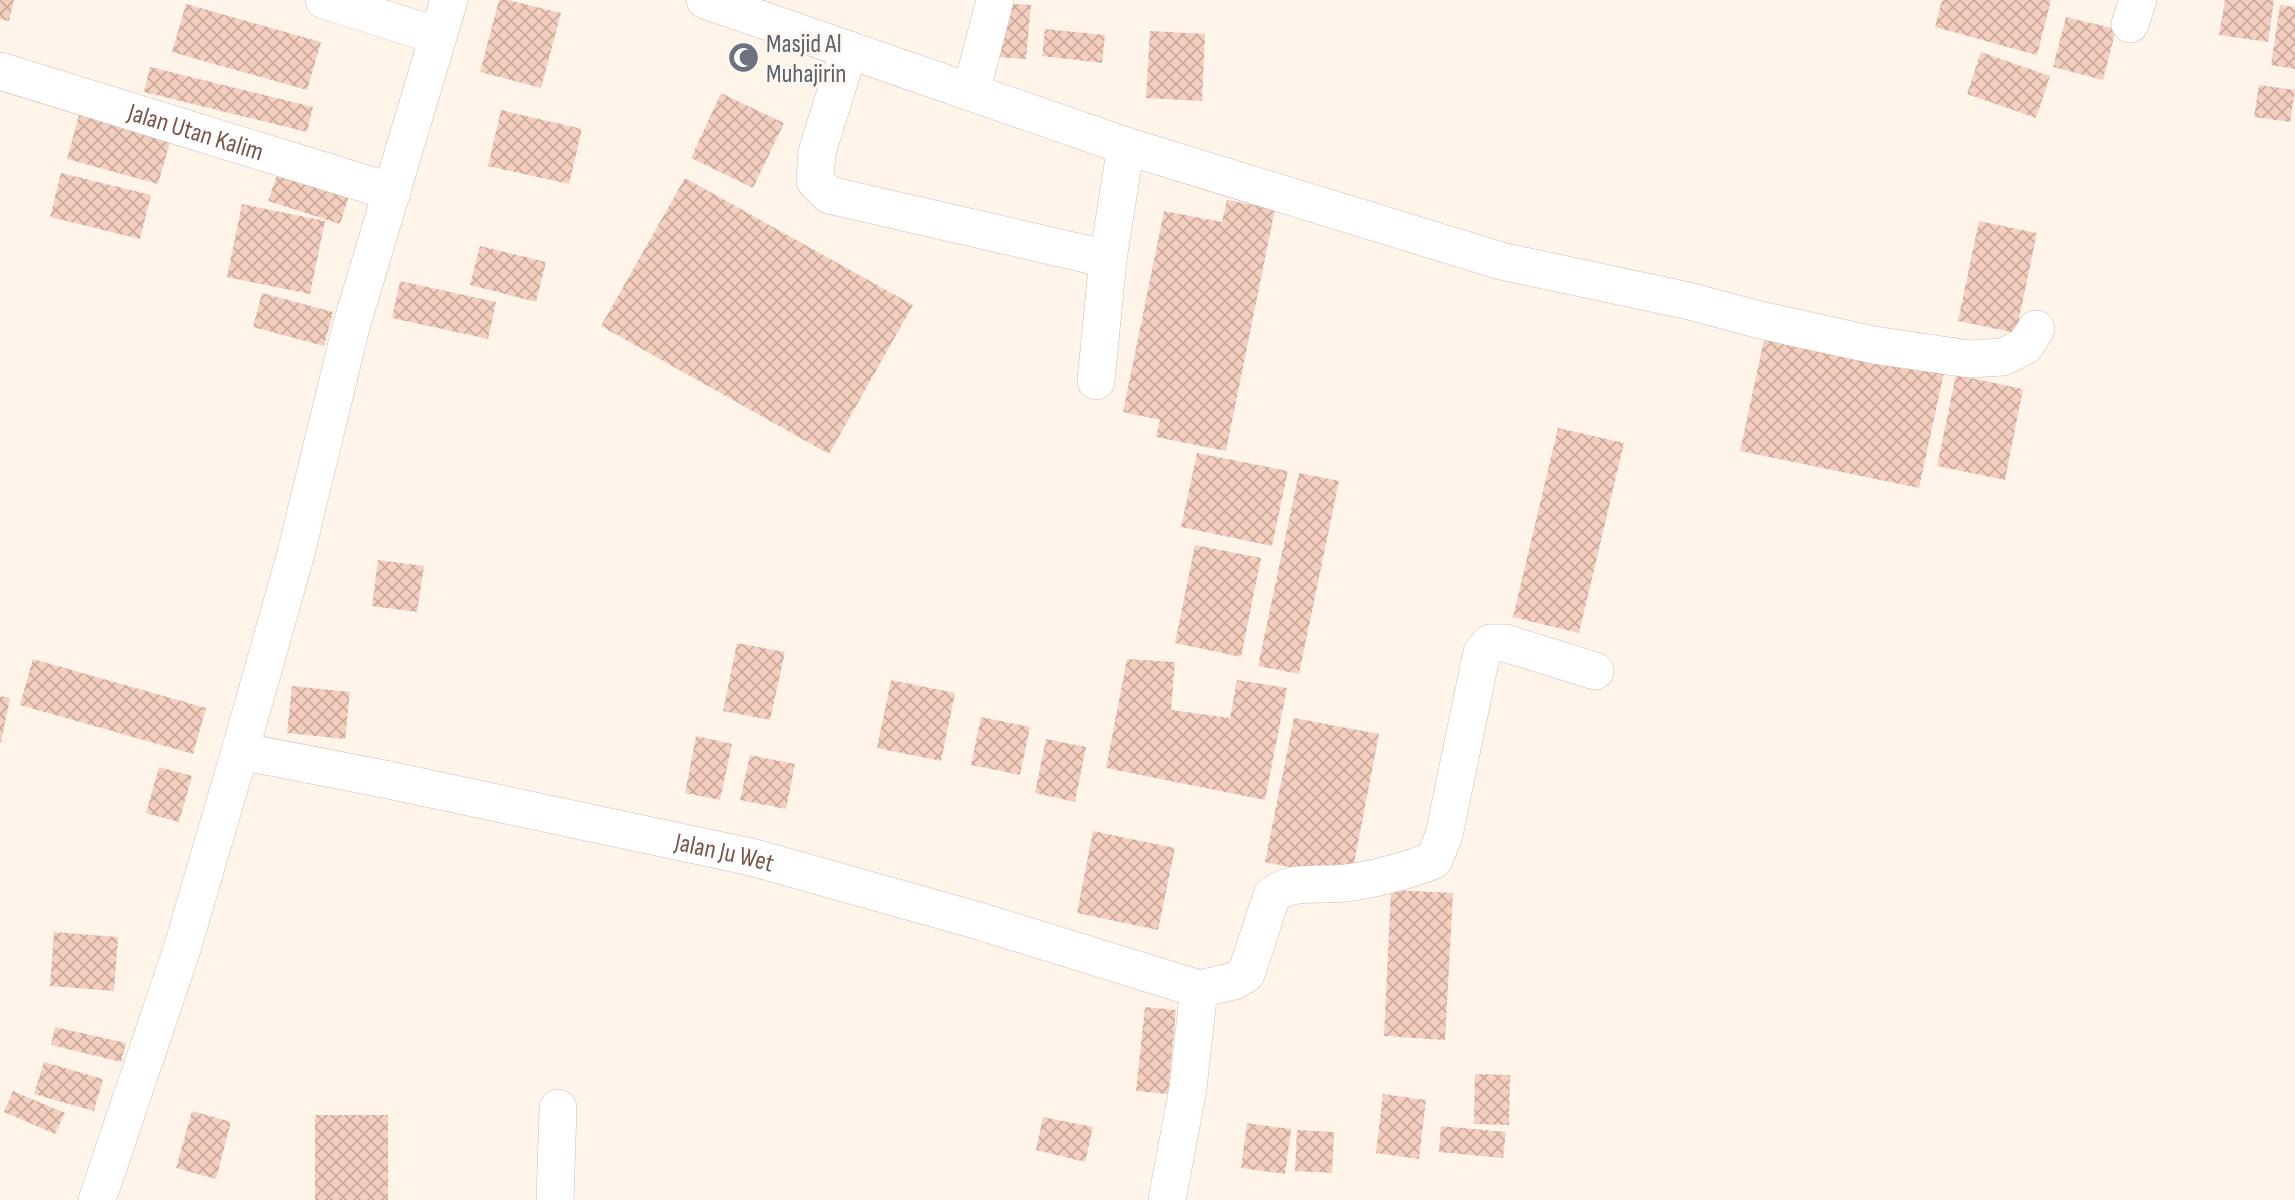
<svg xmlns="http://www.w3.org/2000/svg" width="2295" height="1200" font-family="'Sofia Sans Condensed',sans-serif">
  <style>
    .building { fill: url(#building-cross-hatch) }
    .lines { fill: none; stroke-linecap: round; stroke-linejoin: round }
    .minor-casing { stroke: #d4bcb1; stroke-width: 38 }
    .minor { stroke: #fff; stroke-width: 37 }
    .labels { text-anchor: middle; stroke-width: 6; stroke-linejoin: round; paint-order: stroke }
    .worship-label { font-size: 26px; fill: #5b616d; stroke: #fff8f1; text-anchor: start }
    .street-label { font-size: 26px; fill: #7b564b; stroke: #fff8f1 }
  </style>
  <defs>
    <pattern id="building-cross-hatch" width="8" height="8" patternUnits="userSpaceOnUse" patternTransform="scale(1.75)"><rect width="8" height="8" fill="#f4cfc0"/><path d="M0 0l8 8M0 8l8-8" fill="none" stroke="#cbab9e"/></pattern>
  </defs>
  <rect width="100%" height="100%" fill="#fef4ea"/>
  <g class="building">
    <polygon points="0,0 14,0 9,21 0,19"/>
    <polygon points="499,0 508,0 561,13 541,88 480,72"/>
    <polygon points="1942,0 2051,0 2037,55 1935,27"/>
    <polygon points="2225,0 2274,0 2268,42 2219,35"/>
    <polygon points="1003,3 1031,5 1026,59 999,57"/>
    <polygon points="186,4 321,42 307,90 172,52"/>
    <polygon points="2280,5 2295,7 2295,69 2271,65"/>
    <polygon points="2066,17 2116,29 2103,80 2053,67"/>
    <polygon points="1045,29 1105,35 1102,63 1042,56"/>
    <polygon points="1150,31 1205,34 1202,101 1146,98"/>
    <polygon points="1981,52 2050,76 2036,118 1967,94"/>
    <polygon points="150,67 313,107 307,132 144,92"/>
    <polygon points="2259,85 2295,90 2290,122 2254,117"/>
    <polygon points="721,93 784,123 753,188 691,158"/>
    <polygon points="82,104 174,128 158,184 67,159"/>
    <polygon points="501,110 582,129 569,184 488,166"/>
    <polygon points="282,160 353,183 340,224 268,201"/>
    <polygon points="61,173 151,195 140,239 50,217"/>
    <polygon points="685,178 913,305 829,454 601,326"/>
    <polygon points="1227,200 1275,209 1226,451 1156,437 1160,420 1123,412 1164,211 1222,222"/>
    <polygon points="242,204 325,221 310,294 227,277"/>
    <polygon points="1979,221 2037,233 2016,333 1958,321"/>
    <polygon points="480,246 546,262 536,302 470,285"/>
    <polygon points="400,281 496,302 488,339 392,318"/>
    <polygon points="262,293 333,312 324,346 253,327"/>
    <polygon points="1767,326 1946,363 1919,488 1740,451"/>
    <polygon points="1956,375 2023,389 2005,480 1937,466"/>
    <polygon points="1558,428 1624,443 1579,633 1513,617"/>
    <polygon points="1197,453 1288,471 1272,546 1181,527"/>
    <polygon points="1299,473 1339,481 1299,674 1258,666"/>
    <polygon points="1195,545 1261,558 1241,657 1175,643"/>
    <polygon points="378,560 424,566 417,612 372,606"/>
    <polygon points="737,643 785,652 770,720 723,711"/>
    <polygon points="33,659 206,708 193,754 20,705"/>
    <polygon points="1127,659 1175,662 1171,710 1230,718 1237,680 1287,688 1265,800 1106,768"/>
    <polygon points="891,680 955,693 941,761 877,748"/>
    <polygon points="292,686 350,692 345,739 287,733"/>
    <polygon points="0,696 10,698 1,742 0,742"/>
    <polygon points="981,717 1030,727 1020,775 971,765"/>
    <polygon points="1294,718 1379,734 1351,879 1265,862"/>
    <polygon points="696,736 732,744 720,800 685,793"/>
    <polygon points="1046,739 1086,747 1075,802 1035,793"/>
    <polygon points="750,755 795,764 786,809 740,800"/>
    <polygon points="159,767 192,776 179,822 146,813"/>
    <polygon points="1093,831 1175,848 1158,930 1077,913"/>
    <polygon points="1391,890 1453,893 1445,1040 1384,1036"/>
    <polygon points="54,932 118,937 114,991 50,986"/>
    <polygon points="1145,1007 1176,1010 1168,1094 1136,1091"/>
    <polygon points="55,1027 126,1043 121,1062 51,1045"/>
    <polygon points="44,1062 103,1079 94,1111 34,1094"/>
    <polygon points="1475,1074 1510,1075 1509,1125 1474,1124"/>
    <polygon points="13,1091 65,1113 55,1134 4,1112"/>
    <polygon points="1383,1094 1426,1100 1419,1159 1376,1153"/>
    <polygon points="192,1111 231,1122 216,1179 176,1168"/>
    <rect x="315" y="1115" width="73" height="85"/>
    <polygon points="1043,1117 1093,1127 1085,1162 1036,1150"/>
    <polygon points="1247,1123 1291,1129 1285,1174 1241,1168"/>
    <polygon points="1441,1126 1506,1132 1503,1158 1439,1152"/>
    <polygon points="1297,1130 1334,1132 1332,1173 1295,1171"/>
  </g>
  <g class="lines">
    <defs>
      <g id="minor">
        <polyline points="324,0 438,36"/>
        <polyline points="705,0 1126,146 1501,261 1689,301 1760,320 1874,345 1969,359 2003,357 2025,346 2036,329"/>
        <polyline points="2130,24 2138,0"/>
        <polyline points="849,50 817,152 815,181 829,195 1108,259"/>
        <path id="s1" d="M0 71 392 192"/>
        <polyline points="971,92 995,0"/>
        <polyline points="1096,381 1108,259 1126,146"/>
        <path id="s2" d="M240 751 389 780 751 857 979 921 1199 989 1234 981 1246 974 1272 895C1294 879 1320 886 1345 883 1373 880 1409 870 1434 860L1444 835 1482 652 1490 643H1505L1595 671"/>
        <polyline points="97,1200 182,949 240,751 295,557 351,327 449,0"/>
        <polyline points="555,1200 558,1108"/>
        <polyline points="1167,1200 1188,1088 1199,989"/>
      </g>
    </defs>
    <use href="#minor" class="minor-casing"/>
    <use href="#minor" class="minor"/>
  </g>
  <defs>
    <symbol id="mosque-disc" viewBox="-11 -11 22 22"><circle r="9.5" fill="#6b7280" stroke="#fff8f1"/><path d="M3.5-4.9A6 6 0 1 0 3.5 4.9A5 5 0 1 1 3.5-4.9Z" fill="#fff"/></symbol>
  </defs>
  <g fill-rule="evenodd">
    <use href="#mosque-disc" x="726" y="40" width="35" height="35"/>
  </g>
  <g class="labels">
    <g class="worship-label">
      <text x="766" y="52">Masjid Al<tspan x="766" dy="30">Muhajirin</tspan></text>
    </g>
    <g class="street-label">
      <text dy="9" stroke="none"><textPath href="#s1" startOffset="205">Jalan Utan Kalim</textPath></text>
      <text dy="9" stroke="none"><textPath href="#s2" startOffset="495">Jalan Ju Wet</textPath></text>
    </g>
  </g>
</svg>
